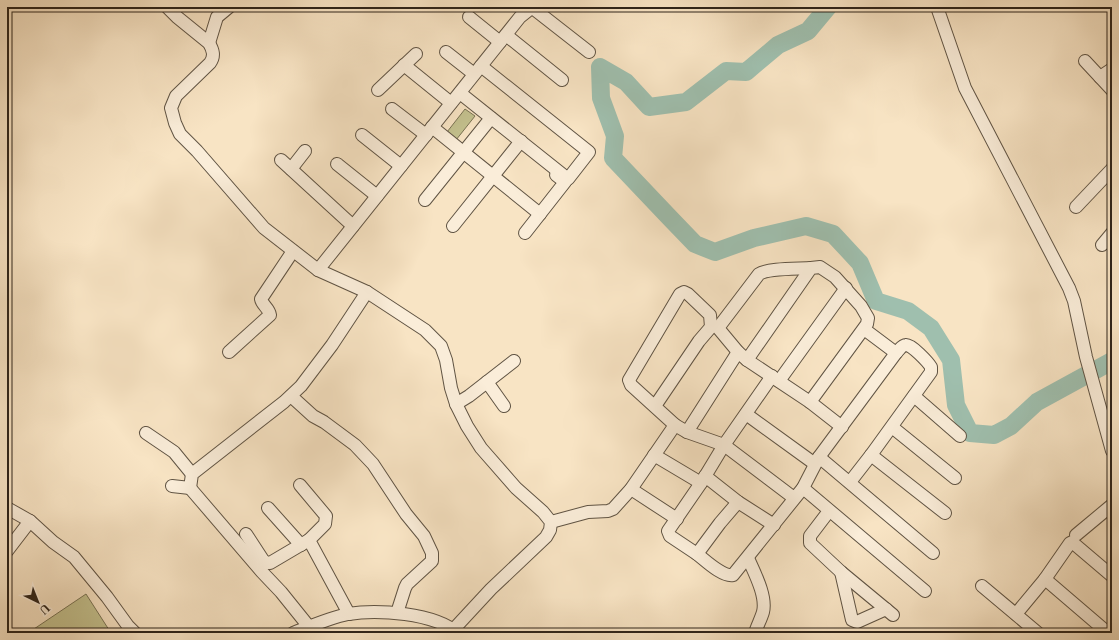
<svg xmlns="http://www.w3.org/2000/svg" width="1119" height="640" font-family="'Libre Caslon Text',serif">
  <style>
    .green { fill: #c4c28f; stroke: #797354 }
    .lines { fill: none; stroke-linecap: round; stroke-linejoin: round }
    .river { stroke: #9fbfae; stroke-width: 18 }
    .minor-casing { stroke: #605444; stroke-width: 14 }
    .minor { stroke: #faedd9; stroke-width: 12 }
  </style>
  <rect width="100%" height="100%" fill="#f8e4c4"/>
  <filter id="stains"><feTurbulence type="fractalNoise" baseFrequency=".005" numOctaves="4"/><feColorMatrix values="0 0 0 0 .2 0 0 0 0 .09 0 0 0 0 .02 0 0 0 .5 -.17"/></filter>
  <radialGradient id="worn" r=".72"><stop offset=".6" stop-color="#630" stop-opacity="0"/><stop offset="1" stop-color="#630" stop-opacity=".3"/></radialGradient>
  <g class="green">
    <polygon points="465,109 475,116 456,140 447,132"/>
    <polygon points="86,594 111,633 28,633"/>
  </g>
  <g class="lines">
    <polyline class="river" points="828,7 808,31 778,45 746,72 726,71 686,102 649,107 626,82 600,67 601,98 615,136 613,158 669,217 695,244 715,252 754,238 806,226 833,234 860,263 876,301 908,311 931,328 951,360 956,405 970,433 994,435 1011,426 1037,402 1112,361"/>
    <defs>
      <g id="minor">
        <path d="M167 7 177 17 209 43C213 50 215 56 210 63L176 96 171 108 175 123 180 134 197 151 264 228 318 270 367 292 425 330 441 346 446 360 451 388 456 404 467 426 481 448 516 488 543 512 551 522 550 530 546 537 491 589 453 630"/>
        <polyline points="937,7 965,88 1069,288 1074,301 1086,357 1112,451"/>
        <polyline points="469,17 500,42"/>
        <polyline points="506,35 562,80"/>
        <polyline points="209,43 217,17 229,7"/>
        <polyline points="446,52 474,74"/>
        <polyline points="1085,61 1112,90"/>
        <polyline points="404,65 451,103"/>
        <polyline points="1100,77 1112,69"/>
        <polyline points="378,90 416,54"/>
        <polyline points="460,93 568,179 589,152 481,66"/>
        <polyline points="392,109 426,135"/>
        <polyline points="432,127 540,214"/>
        <polyline points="362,135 401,166"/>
        <polyline points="281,160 353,226"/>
        <polyline points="337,164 377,196"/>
        <polyline points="291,169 305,151"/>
        <polyline points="425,200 491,118"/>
        <polyline points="1076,207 1112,169"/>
        <polyline points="453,226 521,141"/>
        <polyline points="525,233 565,182 556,175"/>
        <polyline points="1102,245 1112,233"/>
        <path d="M811 268C799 269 768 268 759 274L718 328 738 352 747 360 810 402 842 427"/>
        <polyline points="318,270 520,17 530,9 534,9 589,52"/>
        <polyline points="864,329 896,353"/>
        <path d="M229 352 270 315C269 308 262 305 261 299L293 251"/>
        <polyline points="747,360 811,268 820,267 835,277 861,306 868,318 867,324 810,402"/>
        <polyline points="779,381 846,288"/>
        <polyline points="487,382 504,406"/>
        <polyline points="291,396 313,416 324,422 355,445 373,464 406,514 424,536 432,553 432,561 407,584 405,588 397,613"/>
        <polyline points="914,396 960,436"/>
        <polyline points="456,404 469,396 514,361"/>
        <polyline points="746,414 815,464"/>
        <polyline points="675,425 687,432 724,445 772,376"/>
        <polyline points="892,427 955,478"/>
        <polyline points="687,432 738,352"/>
        <polyline points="146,433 174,452 192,474"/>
        <polyline points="654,455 701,483"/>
        <polyline points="871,455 945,513"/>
        <polyline points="819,457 933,553"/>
        <polyline points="705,476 738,502 774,525"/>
        <polyline points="300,485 326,516 325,524 309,540 349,614"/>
        <polyline points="172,486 190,488 192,474 284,402 301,386 332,345 367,292"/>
        <polyline points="190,488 262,572 281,592 314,633"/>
        <polyline points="803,488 925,591"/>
        <polyline points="631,489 677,519"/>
        <path d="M794 498 724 445 701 483 668 531 670 536C679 542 688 548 697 554 705 560 722 577 733 575L803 488 819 457 896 353C899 350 902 345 906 345 911 344 928 362 931 367V372L871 455 850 482"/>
        <polyline points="7,508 30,521 53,542 74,557 107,597 128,626 135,633"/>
        <polyline points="268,508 301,545"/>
        <polyline points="829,511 810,536 810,543 841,572 893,615"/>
        <polyline points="551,522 588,512 608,511 613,509 631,489 675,425 631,385 629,380 680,294 684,292 688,294 710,315 711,327 699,341 655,406"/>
        <polyline points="246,534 263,560 267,563 270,563 309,540"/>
        <polyline points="1076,535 1112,505"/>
        <polyline points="7,551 30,521"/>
        <polyline points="697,554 720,523 738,502"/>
        <path d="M748 558C754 572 767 596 763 612 761 619 757 626 755 633"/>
        <polyline points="841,572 852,620 857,622 886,609"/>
        <polyline points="1045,579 1108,633"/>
        <polyline points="982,586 1038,633"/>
        <polyline points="1016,614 1045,579 1070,543 1072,542 1112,576"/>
        <path d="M293 633C311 626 329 618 348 614 377 609 435 613 457 633"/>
      </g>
    </defs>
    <use href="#minor" class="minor-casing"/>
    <use href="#minor" class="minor"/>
  </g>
  <rect width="1119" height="640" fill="none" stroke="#f8e4c4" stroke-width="24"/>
  <rect x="8" y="8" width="1103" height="624" fill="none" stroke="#2e241a" stroke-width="2"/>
  <rect x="12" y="12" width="1095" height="616" fill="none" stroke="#2e241a"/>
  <g transform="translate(38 602) rotate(137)" stroke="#faedd9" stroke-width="3" paint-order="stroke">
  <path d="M0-3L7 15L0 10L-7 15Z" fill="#2e241a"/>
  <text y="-6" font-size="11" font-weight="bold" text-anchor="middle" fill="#2e241a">U</text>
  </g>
  <rect width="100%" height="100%" filter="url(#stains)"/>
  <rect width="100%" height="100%" fill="url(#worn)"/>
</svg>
